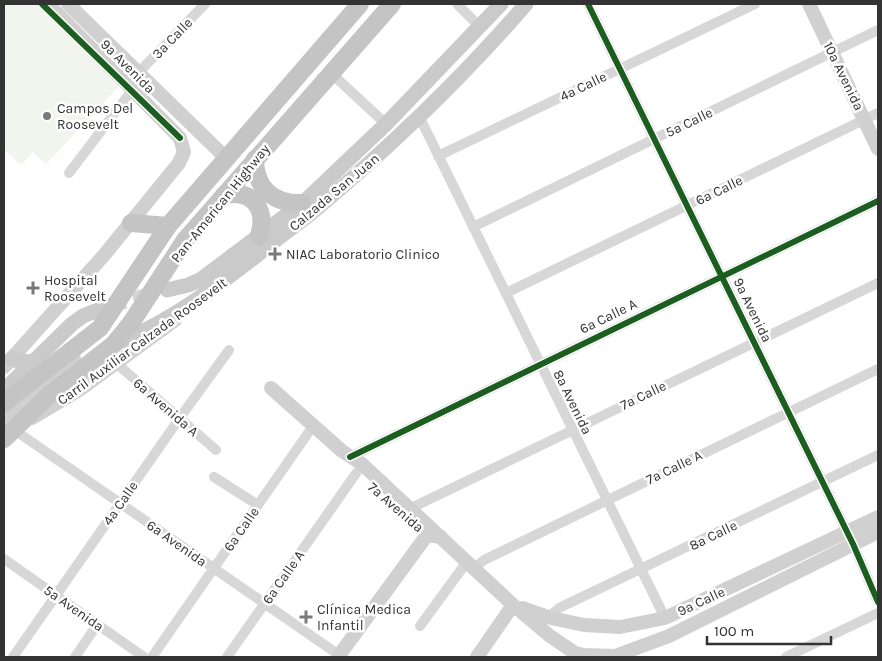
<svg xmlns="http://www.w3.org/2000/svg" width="882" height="661" font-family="Karla,sans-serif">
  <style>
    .green { fill: #f1f5ed }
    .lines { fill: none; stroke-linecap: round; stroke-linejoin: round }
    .primary-tunnel { stroke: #d6d6d6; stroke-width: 15; stroke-dasharray: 15 8; stroke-linecap: butt }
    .street { stroke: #d7d7d7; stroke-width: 10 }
    .secondary { stroke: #d0d0d0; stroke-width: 14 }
    .primary { stroke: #cacaca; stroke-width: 15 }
    .highway { stroke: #c4c4c4; stroke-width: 18 }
    .cycleway-casing { stroke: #fff; stroke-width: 9 }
    .cycleway { stroke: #1b5e20; stroke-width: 6 }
    .poi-dot { fill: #7a7a7a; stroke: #fff; stroke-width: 2 }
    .labels { text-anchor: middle; stroke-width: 5; stroke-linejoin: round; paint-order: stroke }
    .street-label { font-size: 14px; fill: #333; stroke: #fff }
    .poi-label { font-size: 14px; fill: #333; stroke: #fff; text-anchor: start }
  </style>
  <rect width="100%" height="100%" fill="#fff"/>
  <polygon class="green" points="4,4 39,4 122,83 46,164 33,152 21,165 4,149"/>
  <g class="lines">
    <polyline class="primary-tunnel" points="111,305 156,293"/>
    <g class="street">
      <polyline points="457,4 479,26"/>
      <polyline points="588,4 853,544 878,602"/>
      <polyline points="139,72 205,4"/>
      <polyline points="331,73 386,124"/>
      <polyline points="419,116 665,618"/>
      <polyline points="438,156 755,4"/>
      <polyline points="69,173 133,89"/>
      <polyline points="473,227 878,30"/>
      <polyline points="506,293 878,113"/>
      <polyline points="116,363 216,450"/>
      <polyline points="13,429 339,655"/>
      <polyline points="350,457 878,201"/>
      <polyline points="214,477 258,505"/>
      <polyline points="409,509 878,283"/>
      <polyline points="4,559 144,657"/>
      <polyline points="473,569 484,560 878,369"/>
      <polyline points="551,618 552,614 559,608 878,455"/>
      <polyline points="420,626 466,563"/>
      <polyline points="13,657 179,419 229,350"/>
      <polyline points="75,657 97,625"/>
      <polyline points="152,657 313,426"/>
      <polyline points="227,657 357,472"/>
      <polyline points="786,657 878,613"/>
    </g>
    <g class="secondary">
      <polyline points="68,4 227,159"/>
      <polyline points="809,4 878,149"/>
      <polyline points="4,367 105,254 179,163 184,152 180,138 48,4"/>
      <polyline points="271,388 342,451 362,464 513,605 550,636 575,653 584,655 615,656 669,636 878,532"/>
      <polyline points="32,418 79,390 175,320"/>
      <polyline points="4,421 74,358"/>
      <polyline points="523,608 551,618 584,625 620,627 665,618 878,517"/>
      <polyline points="338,657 427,535 441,537"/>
      <polyline points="477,657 513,605"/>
    </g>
    <g class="primary">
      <polyline points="167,290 188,285 200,280 305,201 386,124 501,4"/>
      <path d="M114 344C166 325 232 276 276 240 288 230 302 221 315 210 390 147 462 78 526 4"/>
      <polyline points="12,358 18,361 32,362"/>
      <polyline points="4,390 72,324 83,316 103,308"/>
    </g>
    <g class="highway">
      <path d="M255 159C255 188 273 204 302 203"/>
      <path d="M224 195C254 189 267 210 259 236"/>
      <polyline points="131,223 168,226"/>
      <polyline points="4,403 100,328 168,226 360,4"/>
      <polyline points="4,439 50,394 114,344 131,323 185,240 392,4"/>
    </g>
    <defs>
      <g id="cycleway">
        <polyline points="42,4 180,138"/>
        <polyline points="588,4 853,544 878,602"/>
        <polyline points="350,457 878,201"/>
      </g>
    </defs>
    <use href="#cycleway" class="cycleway-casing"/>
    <use href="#cycleway" class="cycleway"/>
  </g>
  <g class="poi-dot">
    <circle cx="47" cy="116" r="5"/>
    <path d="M272.5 246.5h5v5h5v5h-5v5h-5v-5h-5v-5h5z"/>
    <path d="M30.5 280.5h5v5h5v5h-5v5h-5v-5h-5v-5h5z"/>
    <path d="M303.5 609.5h5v5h5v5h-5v5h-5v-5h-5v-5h5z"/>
  </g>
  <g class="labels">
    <g class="street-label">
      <text transform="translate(172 38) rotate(-46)" y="5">3a Calle</text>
      <text transform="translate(128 66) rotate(45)" y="5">9a Avenida</text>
      <text transform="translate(844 76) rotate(64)" y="5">10a Avenida</text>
      <text transform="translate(583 86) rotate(-26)" y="5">4a Calle</text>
      <text transform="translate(689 122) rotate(-26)" y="5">5a Calle</text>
      <text transform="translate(719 190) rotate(-26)" y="5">6a Calle</text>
      <text transform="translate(334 192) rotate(-40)" y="5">Calzada San Juan</text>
      <text transform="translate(220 203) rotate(-51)" y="5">Pan-American Highway</text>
      <text transform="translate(753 310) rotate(64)" y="5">9a Avenida</text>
      <text transform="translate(608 316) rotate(-26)" y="5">6a Calle A</text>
      <text transform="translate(142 341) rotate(-36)" y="5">Carril Auxiliar Calzada Roosevelt</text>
      <text transform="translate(643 395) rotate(-26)" y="5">7a Calle</text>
      <text transform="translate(573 402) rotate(64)" y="5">8a Avenida</text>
      <text transform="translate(166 407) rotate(41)" y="5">6a Avenida A</text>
      <text transform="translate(674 467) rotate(-26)" y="5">7a Calle A</text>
      <text transform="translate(120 503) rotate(-55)" y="5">4a Calle</text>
      <text transform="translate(396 507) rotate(41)" y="5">7a Avenida</text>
      <text transform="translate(241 529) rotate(-55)" y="5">6a Calle</text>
      <text transform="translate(713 535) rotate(-26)" y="5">8a Calle</text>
      <text transform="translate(177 543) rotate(35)" y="5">6a Avenida</text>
      <text transform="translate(283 577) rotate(-55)" y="5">6a Calle A</text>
      <text transform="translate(701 601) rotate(-25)" y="5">9a Calle</text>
      <text transform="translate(74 608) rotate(35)" y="5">5a Avenida</text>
    </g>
    <g class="poi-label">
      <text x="57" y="113">Campos Del<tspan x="57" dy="16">Roosevelt</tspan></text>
      <text x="286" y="259">NIAC Laboratorio Clinico</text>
      <text x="44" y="285">Hospital<tspan x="44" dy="16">Roosevelt</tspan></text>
      <text x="317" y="614">Clínica Medica<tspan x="317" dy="16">Infantil</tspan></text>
    </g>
  </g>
  <rect width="882" height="661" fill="none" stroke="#333333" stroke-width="10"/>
  <path d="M707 636v8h124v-8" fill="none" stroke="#333333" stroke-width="2.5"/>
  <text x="714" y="636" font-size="15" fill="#333333" stroke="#ffffff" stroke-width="4" paint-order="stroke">100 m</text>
</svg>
